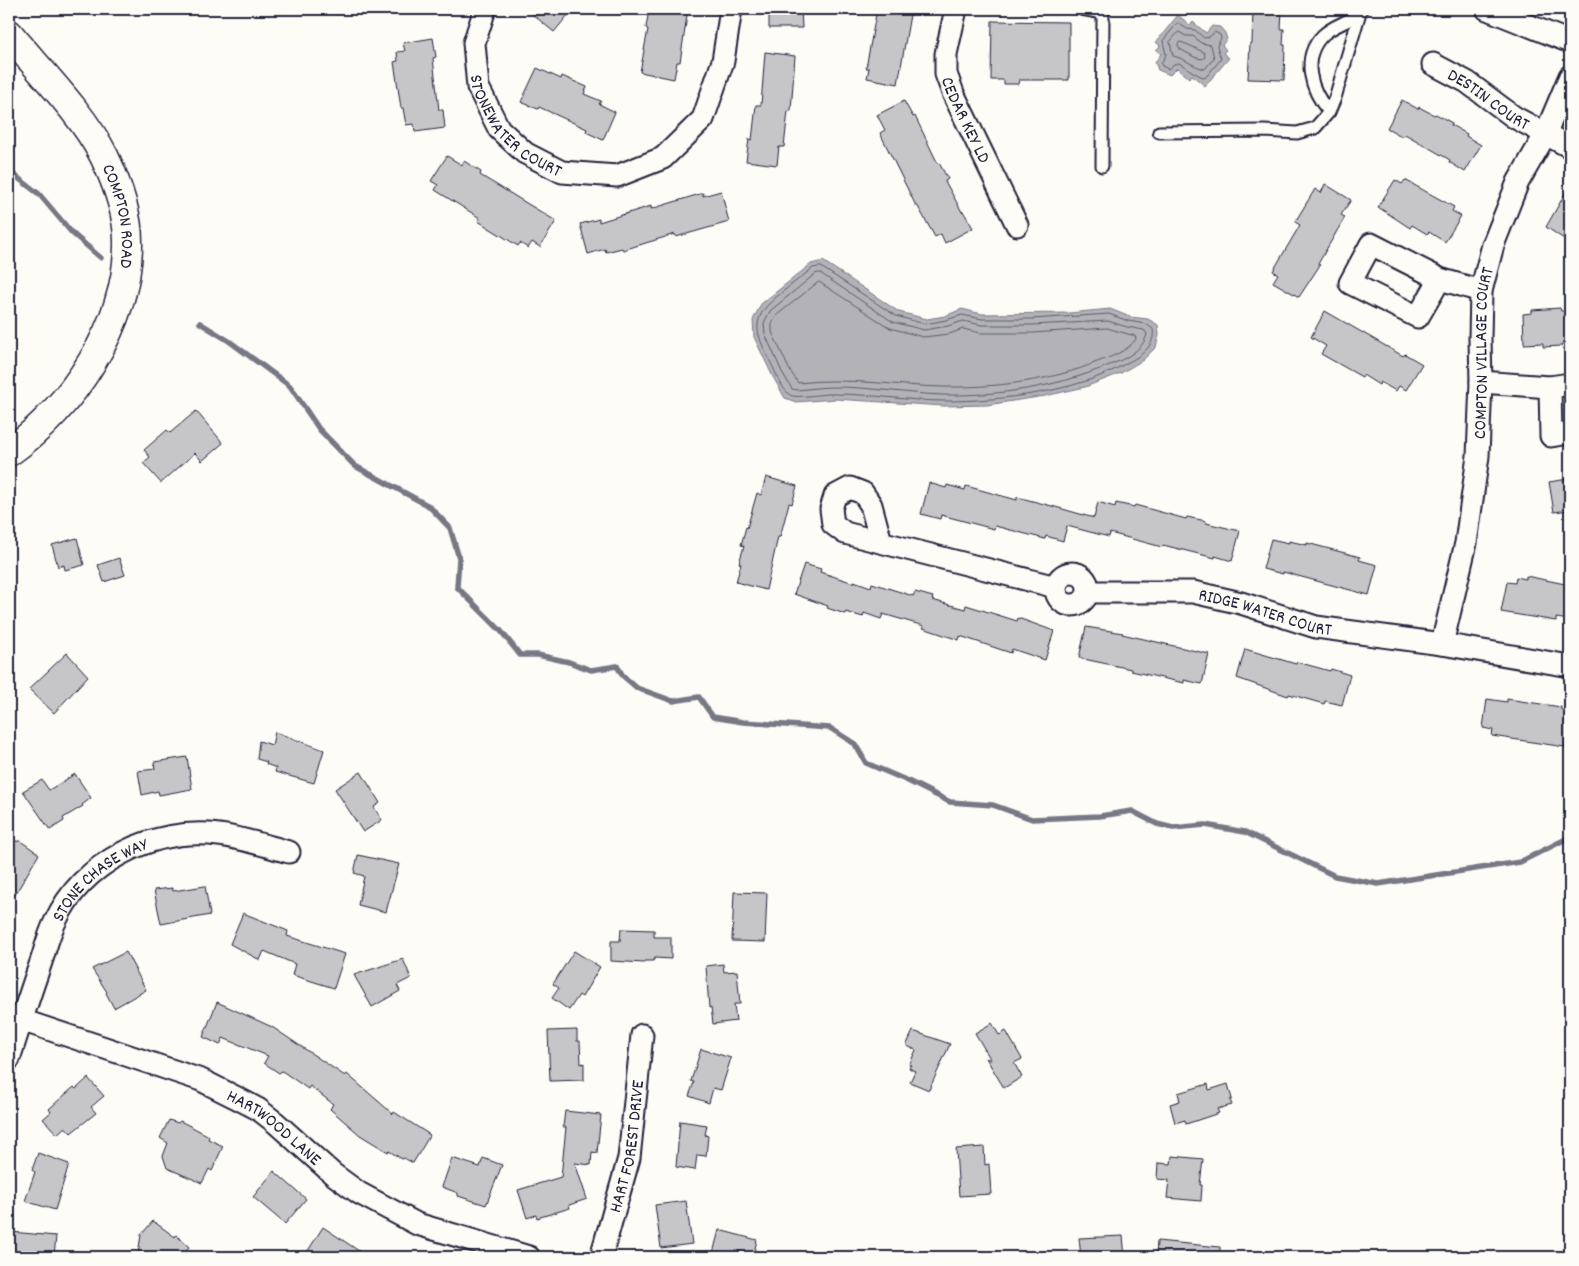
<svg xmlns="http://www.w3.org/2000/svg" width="1579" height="1266" font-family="Dekko,sans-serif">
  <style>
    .water { fill: #b2b2b7; stroke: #787885 }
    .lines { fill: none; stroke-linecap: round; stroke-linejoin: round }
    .shore { stroke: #5c5c6d; stroke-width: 1 }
    .stream { stroke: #787885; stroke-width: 5.5 }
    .building { fill: #c6c6c8; stroke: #22223b }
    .service-casing { stroke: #22223b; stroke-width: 15 }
    .minor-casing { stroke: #22223b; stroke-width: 25 }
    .secondary-casing { stroke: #22223b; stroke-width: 31 }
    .service { stroke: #fdfcf7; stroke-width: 11 }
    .minor { stroke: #fdfcf7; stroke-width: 21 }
    .secondary { stroke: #fdfcf7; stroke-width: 28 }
    .labels { text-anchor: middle; stroke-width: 4; stroke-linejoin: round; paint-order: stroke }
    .street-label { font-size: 18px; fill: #22223b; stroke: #fdfcf7 }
  </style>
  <rect width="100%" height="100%" fill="#fdfcf7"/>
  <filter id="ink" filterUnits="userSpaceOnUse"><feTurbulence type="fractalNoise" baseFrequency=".02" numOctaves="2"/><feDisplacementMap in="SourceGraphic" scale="10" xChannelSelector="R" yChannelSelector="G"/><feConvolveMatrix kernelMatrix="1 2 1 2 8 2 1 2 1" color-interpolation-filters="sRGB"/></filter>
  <g filter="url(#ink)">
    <g class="water">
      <polygon points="1178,15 1190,25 1193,22 1206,33 1212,26 1220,27 1225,33 1227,39 1222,45 1226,50 1223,53 1229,58 1205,86 1192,75 1189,78 1177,68 1170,75 1158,70 1155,62 1161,54 1156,50 1160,46 1156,42"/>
      <polygon points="823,261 899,312 927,319 945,316 962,309 982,314 1069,313 1110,309 1130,317 1148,319 1158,325 1159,335 1156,347 1143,360 1121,373 1085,387 1045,396 987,405 944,406 835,399 796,402 785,398 773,377 754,337 753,320 761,304 811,264"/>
    </g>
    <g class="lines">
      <g class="shore">
        <path d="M1178 23 1187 29 1195 30 1204 38 1209 37 1215 32 1220 35 1221 38 1217 46 1221 59 1205 78C1197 75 1187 68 1179 63L1174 64 1168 69 1162 66 1161 63 1166 55 1163 41Z"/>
        <path d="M1179 32 1186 36H1193L1201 43 1211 45 1214 58 1205 69C1194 67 1184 58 1173 56L1170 42Z"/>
        <path d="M1180 42C1189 44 1195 49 1204 52L1205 57 1202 59 1194 57 1180 49 1178 45Z"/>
        <path d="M821 267 896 316 925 324 946 320 962 315 982 319H1032L1109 314 1128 321 1146 324 1153 329C1156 347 1139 357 1125 364 1077 392 1000 401 945 401 908 401 872 394 835 394 825 393 797 399 790 395 783 391 775 371 771 363 767 354 761 344 759 335 756 325 759 315 766 307 777 295 799 279 813 268Z"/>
        <path d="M820 273 893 322 924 330 948 326 963 321 982 325H1032L1108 321 1127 327 1144 330 1147 334C1143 351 1123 360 1107 366 1057 387 999 396 944 395 907 394 871 387 834 387 822 387 809 389 797 390L792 389 782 372 765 334 764 323 770 311 815 274Z"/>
        <path d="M819 282 890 328 923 337 949 334 963 329 981 333H1032L1107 328 1135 336 1136 339C1128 351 1111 357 1097 362 1052 381 993 388 943 387 895 386 847 377 798 383L789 369 772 332V324L776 316Z"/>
      </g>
      <g class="stream">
        <polyline points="9,171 39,194 72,233 101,258"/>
        <polyline points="200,323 229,341 290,386 319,429 355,466 429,506 450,528 459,558 457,587 501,631 520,655 538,655 569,662 591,670 617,666 623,676 637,688 673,701 699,697 713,717 743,722 830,728 855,744 866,763 908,781 950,802 993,805 1032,819 1100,816 1132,811 1157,824 1173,828 1205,825 1245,832 1335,876 1378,884 1520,862 1570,837"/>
      </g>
    </g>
    <g class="building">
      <polygon points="526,9 573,9 554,32"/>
      <polygon points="649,9 688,9 680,62 677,62 674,79 640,72 648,29 646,28"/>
      <polygon points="769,9 801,9 802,28 769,28"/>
      <polygon points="877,9 911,9 898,84 867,78 869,68 866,68"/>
      <polygon points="1253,9 1282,9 1281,29 1284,29 1283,45 1285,45 1284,80 1248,79 1250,43 1252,43"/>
      <polygon points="992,21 1069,22 1069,80 1019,80 1018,84 1004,84 1004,80 991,80"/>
      <polygon points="433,38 436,57 433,58 435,76 439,110 443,110 445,128 415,132 414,124 406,125 403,108 401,108 394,62 398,61 397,52 405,51 403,43"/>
      <polygon points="765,52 795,56 791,111 788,111 784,147 779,147 777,165 746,161 749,139 752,140 756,105 761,105"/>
      <polygon points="537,68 561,79 562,76 587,87 584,94 601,101 599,104 615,112 603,140 586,132 587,129 539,107 538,109 521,102"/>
      <polygon points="1402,100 1418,109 1419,107 1434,115 1436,114 1452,123 1451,125 1467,134 1466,136 1481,145 1465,172 1449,162 1450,160 1405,134 1403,137 1387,128"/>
      <polygon points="904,101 913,117 915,116 938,164 939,163 948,179 945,181 962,212 963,211 973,228 945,243 941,234 935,237 917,205 916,206 880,133 885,130 877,115"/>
      <polygon points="447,156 462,165 464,161 481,172 480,175 556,221 540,247 532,242 528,248 520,243 518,246 478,221 480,218 435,190 438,185 431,181"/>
      <polygon points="1395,180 1402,184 1405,180 1454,207 1452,211 1461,216 1445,242 1429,232 1427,234 1412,225 1410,228 1378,207"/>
      <polygon points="1325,184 1351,200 1341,215 1345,217 1318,264 1320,265 1299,297 1273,282 1278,274 1273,271 1300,225 1295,222 1315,189 1321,193"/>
      <polygon points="1570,185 1570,243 1546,227"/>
      <polygon points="721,191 729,222 676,237 675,234 623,250 622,248 606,252 605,249 588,254 580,224 599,219 599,222 651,206 651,209 703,193 703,196"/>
      <polygon points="1560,308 1561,311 1570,311 1570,342 1562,343 1562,346 1543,347 1543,343 1524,344 1523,314 1532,313 1532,310"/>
      <polygon points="1325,311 1403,356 1405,354 1422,364 1406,390 1399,386 1396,391 1380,382 1379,385 1363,375 1362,377 1321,354 1326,346 1311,337"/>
      <polygon points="196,411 223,443 202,461 195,453 161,483 143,463 150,457 144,450 167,430 170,433"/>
      <polygon points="766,477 797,486 792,504 789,503 780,537 778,537 766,590 736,582 741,564 739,563 744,546 741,545 746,527 747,528 757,493 761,495"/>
      <polygon points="1568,479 1570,480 1570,510 1554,512 1549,482"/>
      <polygon points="929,483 946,488 947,485 965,490 966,486 1017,500 1017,497 1052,506 1094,518 1098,502 1115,507 1116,503 1134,507 1135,505 1186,519 1187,517 1206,521 1206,523 1240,531 1232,561 1215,556 1215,558 1163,545 1162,547 1110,533 1109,537 1067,526 1063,541 1046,536 1045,539 995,526 994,529 941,515 940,519 921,514"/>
      <polygon points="77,538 84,565 65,570 64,565 58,567 52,545"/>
      <polygon points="1271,539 1289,543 1289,541 1307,545 1307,543 1360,557 1359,560 1377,565 1369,595 1283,572 1283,574 1263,569"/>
      <polygon points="119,558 125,575 104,582 98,565"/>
      <polygon points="804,564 821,569 820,572 854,583 854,581 871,587 872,583 913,596 915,592 933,597 932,600 965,609 966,605 1017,621 1018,618 1054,631 1045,660 1012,649 1011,653 960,636 959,640 923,628 924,626 883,614 881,619 864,613 863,617 846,612 845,614 827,608 828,606 794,594"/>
      <polygon points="1526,576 1570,585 1570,620 1556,618 1556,621 1501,612 1507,582 1515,583 1516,577 1526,579"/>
      <polygon points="1086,627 1123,633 1122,634 1209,654 1202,684 1184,680 1184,683 1131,671 1131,669 1079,658"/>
      <polygon points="1245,649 1296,664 1297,662 1330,671 1331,669 1350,675 1342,705 1325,701 1324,704 1289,694 1288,696 1237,678"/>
      <polygon points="67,653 88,676 54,713 29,689"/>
      <polygon points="1487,699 1507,702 1507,699 1561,707 1561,710 1570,711 1570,742 1566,741 1565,747 1492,736 1493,730 1483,728"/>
      <polygon points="275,732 324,750 314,783 275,772 276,768 266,764 267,762 257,759 259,741 272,745"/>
      <polygon points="187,757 192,789 159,795 158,791 142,795 138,771 155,769 154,762"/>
      <polygon points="361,772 380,803 374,807 382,820 363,832 335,789"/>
      <polygon points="75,774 91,798 82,805 83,806 63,818 64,821 50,830 23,791 42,780 49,790"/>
      <polygon points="9,837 18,842 19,840 39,854 9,905"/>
      <polygon points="358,855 399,864 386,912 358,905 364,876 354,873"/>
      <polygon points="205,886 210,915 161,924 154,890 172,888 173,891"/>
      <polygon points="734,892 767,893 765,942 732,941"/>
      <polygon points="243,913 288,931 287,936 345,954 334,988 292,975 295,964 264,951 260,960 230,944"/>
      <polygon points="621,929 654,930 654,937 671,937 671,959 655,958 653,961 644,961 644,963 611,961 611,941 620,941"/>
      <polygon points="574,951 600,967 582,997 579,995 569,1010 552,998 559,988 553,984"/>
      <polygon points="126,952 146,990 114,1008 106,993 107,992 92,969"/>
      <polygon points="403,959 411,978 397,985 400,991 372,1007 354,975"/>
      <polygon points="723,964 724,972 737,971 740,1004 734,1004 736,1021 713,1024 711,1007 709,1008 706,966"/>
      <polygon points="217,1002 272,1027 345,1076 347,1074 393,1114 394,1112 430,1135 413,1163 404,1158 402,1159 389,1151 388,1152 360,1135 330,1109 333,1104 310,1086 308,1089 282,1071 279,1073 264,1063 268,1056 223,1038 220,1045 203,1037"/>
      <polygon points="992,1023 999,1035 1006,1031 1022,1059 1014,1063 1022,1077 1004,1088 986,1058 991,1060 975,1033"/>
      <polygon points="577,1030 577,1041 580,1041 581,1064 584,1063 584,1080 550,1081 548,1031"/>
      <polygon points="913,1031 950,1044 929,1090 910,1082 915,1071 909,1068 911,1065 909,1065 916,1050 907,1046 907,1044"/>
      <polygon points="701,1049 731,1058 721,1090 713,1088 709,1103 689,1096 694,1082 691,1081"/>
      <polygon points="88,1078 104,1096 91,1107 96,1113 71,1133 65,1127 57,1134 43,1119 51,1112 49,1109 59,1100 74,1087 76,1089"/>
      <polygon points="1208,1084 1209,1090 1228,1084 1232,1099 1230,1100 1232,1105 1217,1109 1219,1113 1186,1124 1185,1120 1175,1123 1170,1104 1180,1101 1178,1093"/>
      <polygon points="565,1111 601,1115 597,1153 592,1152 591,1165 575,1163 587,1199 569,1205 570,1208 537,1218 536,1215 527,1218 518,1190 561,1177 566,1127 563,1127"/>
      <polygon points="169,1120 178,1123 180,1121 192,1127 209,1136 208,1139 223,1146 212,1171 209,1169 202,1183 167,1168 163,1156 168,1143 160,1138"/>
      <polygon points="680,1121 707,1125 705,1135 708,1136 706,1156 697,1155 695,1170 676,1167"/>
      <polygon points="984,1147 985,1165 989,1164 991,1194 959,1196 956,1149"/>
      <polygon points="38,1153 69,1164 55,1210 25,1201 35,1172 32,1170"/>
      <polygon points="1172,1156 1203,1159 1200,1185 1202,1185 1201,1201 1167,1198 1169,1180 1157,1179 1158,1163 1171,1164"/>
      <polygon points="452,1158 480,1167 483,1158 502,1165 486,1205 458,1196 458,1193 442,1187"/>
      <polygon points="274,1171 306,1199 285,1224 253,1197"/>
      <polygon points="686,1201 692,1244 661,1248 655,1205"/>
      <polygon points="153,1221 175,1237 176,1235 189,1247 182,1257 143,1257 138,1254 141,1235"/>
      <polygon points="323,1227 368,1257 304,1257"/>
      <polygon points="719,1230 757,1240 753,1257 712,1257"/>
      <polygon points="11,1232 56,1236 54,1257 15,1257 16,1251 9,1251"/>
      <polygon points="1123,1236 1125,1257 1081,1257 1079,1238"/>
      <polygon points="1157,1241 1220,1247 1220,1257 1156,1257"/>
    </g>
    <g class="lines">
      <defs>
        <g id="service">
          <polyline points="1081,9 1103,13 1102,166"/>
          <path d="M1329 112C1311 91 1300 58 1323 35 1332 26 1348 22 1359 14"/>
          <polyline points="1159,132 1264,131 1297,133 1315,128 1329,112 1335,98 1361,9"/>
        </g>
        <g id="minor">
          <path id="s1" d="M485 9 474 43 478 87 499 129 525 153 562 172 617 176 663 158 703 119 723 61 731 9"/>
          <path id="s2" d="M956 9 946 54V74L953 93 1017 225"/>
          <polyline points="1487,9 1570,42"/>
          <path id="s3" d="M1433 64 1467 82 1514 117 1570 147"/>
          <polyline points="1440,279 1371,244 1350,283 1418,317 1440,279 1481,291"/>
          <polyline points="1481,382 1550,387 1570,384"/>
          <polyline points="1550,387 1551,436 1570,433"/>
          <polyline points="881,542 871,505 863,493 850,488 835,496 831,509 833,524 845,533 1056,587"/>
          <circle cx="1072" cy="589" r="16"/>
          <path id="s4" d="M1088 592H1193L1241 603 1316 627 1442 644 1570 666"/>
          <path id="s5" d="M1442 644 1466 543 1478 456 1481 382 1480 339 1481 291 1493 245 1518 182 1545 135 1570 76"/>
          <path id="s6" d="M9 1016 201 1080 237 1098 258 1109 276 1123 333 1174 359 1193 417 1224 529 1257"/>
          <path id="s7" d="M9 1059C19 1028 29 996 40 965 45 951 48 936 55 922 83 861 154 827 219 835 242 838 266 846 289 852"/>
          <path id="s8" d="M601 1257 629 1158 642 1035"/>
        </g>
        <g id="secondary">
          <path id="s9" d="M9 34C39 70 83 114 104 156 117 183 129 215 128 246 127 326 72 407 9 452"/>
        </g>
      </defs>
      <use href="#service" class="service-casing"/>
      <use href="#minor" class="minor-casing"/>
      <use href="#secondary" class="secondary-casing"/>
      <use href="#service" class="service"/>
      <use href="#minor" class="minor"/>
      <use href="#secondary" class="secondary"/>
    </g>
  </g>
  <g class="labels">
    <g class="street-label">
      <text dy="6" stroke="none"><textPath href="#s3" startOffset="66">DESTIN COURT</textPath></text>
      <text dy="6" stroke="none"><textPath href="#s1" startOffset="135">STONEWATER COURT</textPath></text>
      <text dy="6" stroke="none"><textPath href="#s2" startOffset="116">CEDAR KEY LD</textPath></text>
      <text dy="6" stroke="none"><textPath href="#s9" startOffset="218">COMPTON ROAD</textPath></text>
      <text dy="6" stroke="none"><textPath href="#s5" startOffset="295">COMPTON VILLAGE COURT</textPath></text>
      <text dy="6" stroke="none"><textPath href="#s4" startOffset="180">RIDGE WATER COURT</textPath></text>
      <text dy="6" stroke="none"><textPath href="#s7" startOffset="208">STONE CHASE WAY</textPath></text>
      <text dy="6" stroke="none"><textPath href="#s6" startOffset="290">HARTWOOD LANE</textPath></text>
      <text dy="6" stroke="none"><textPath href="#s8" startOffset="114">HART FOREST DRIVE</textPath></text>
    </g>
  </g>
  <rect width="1579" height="1266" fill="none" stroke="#fdfcf7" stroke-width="30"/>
  <rect x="15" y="15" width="1549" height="1236" fill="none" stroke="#22223b" stroke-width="2" filter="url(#ink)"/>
</svg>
